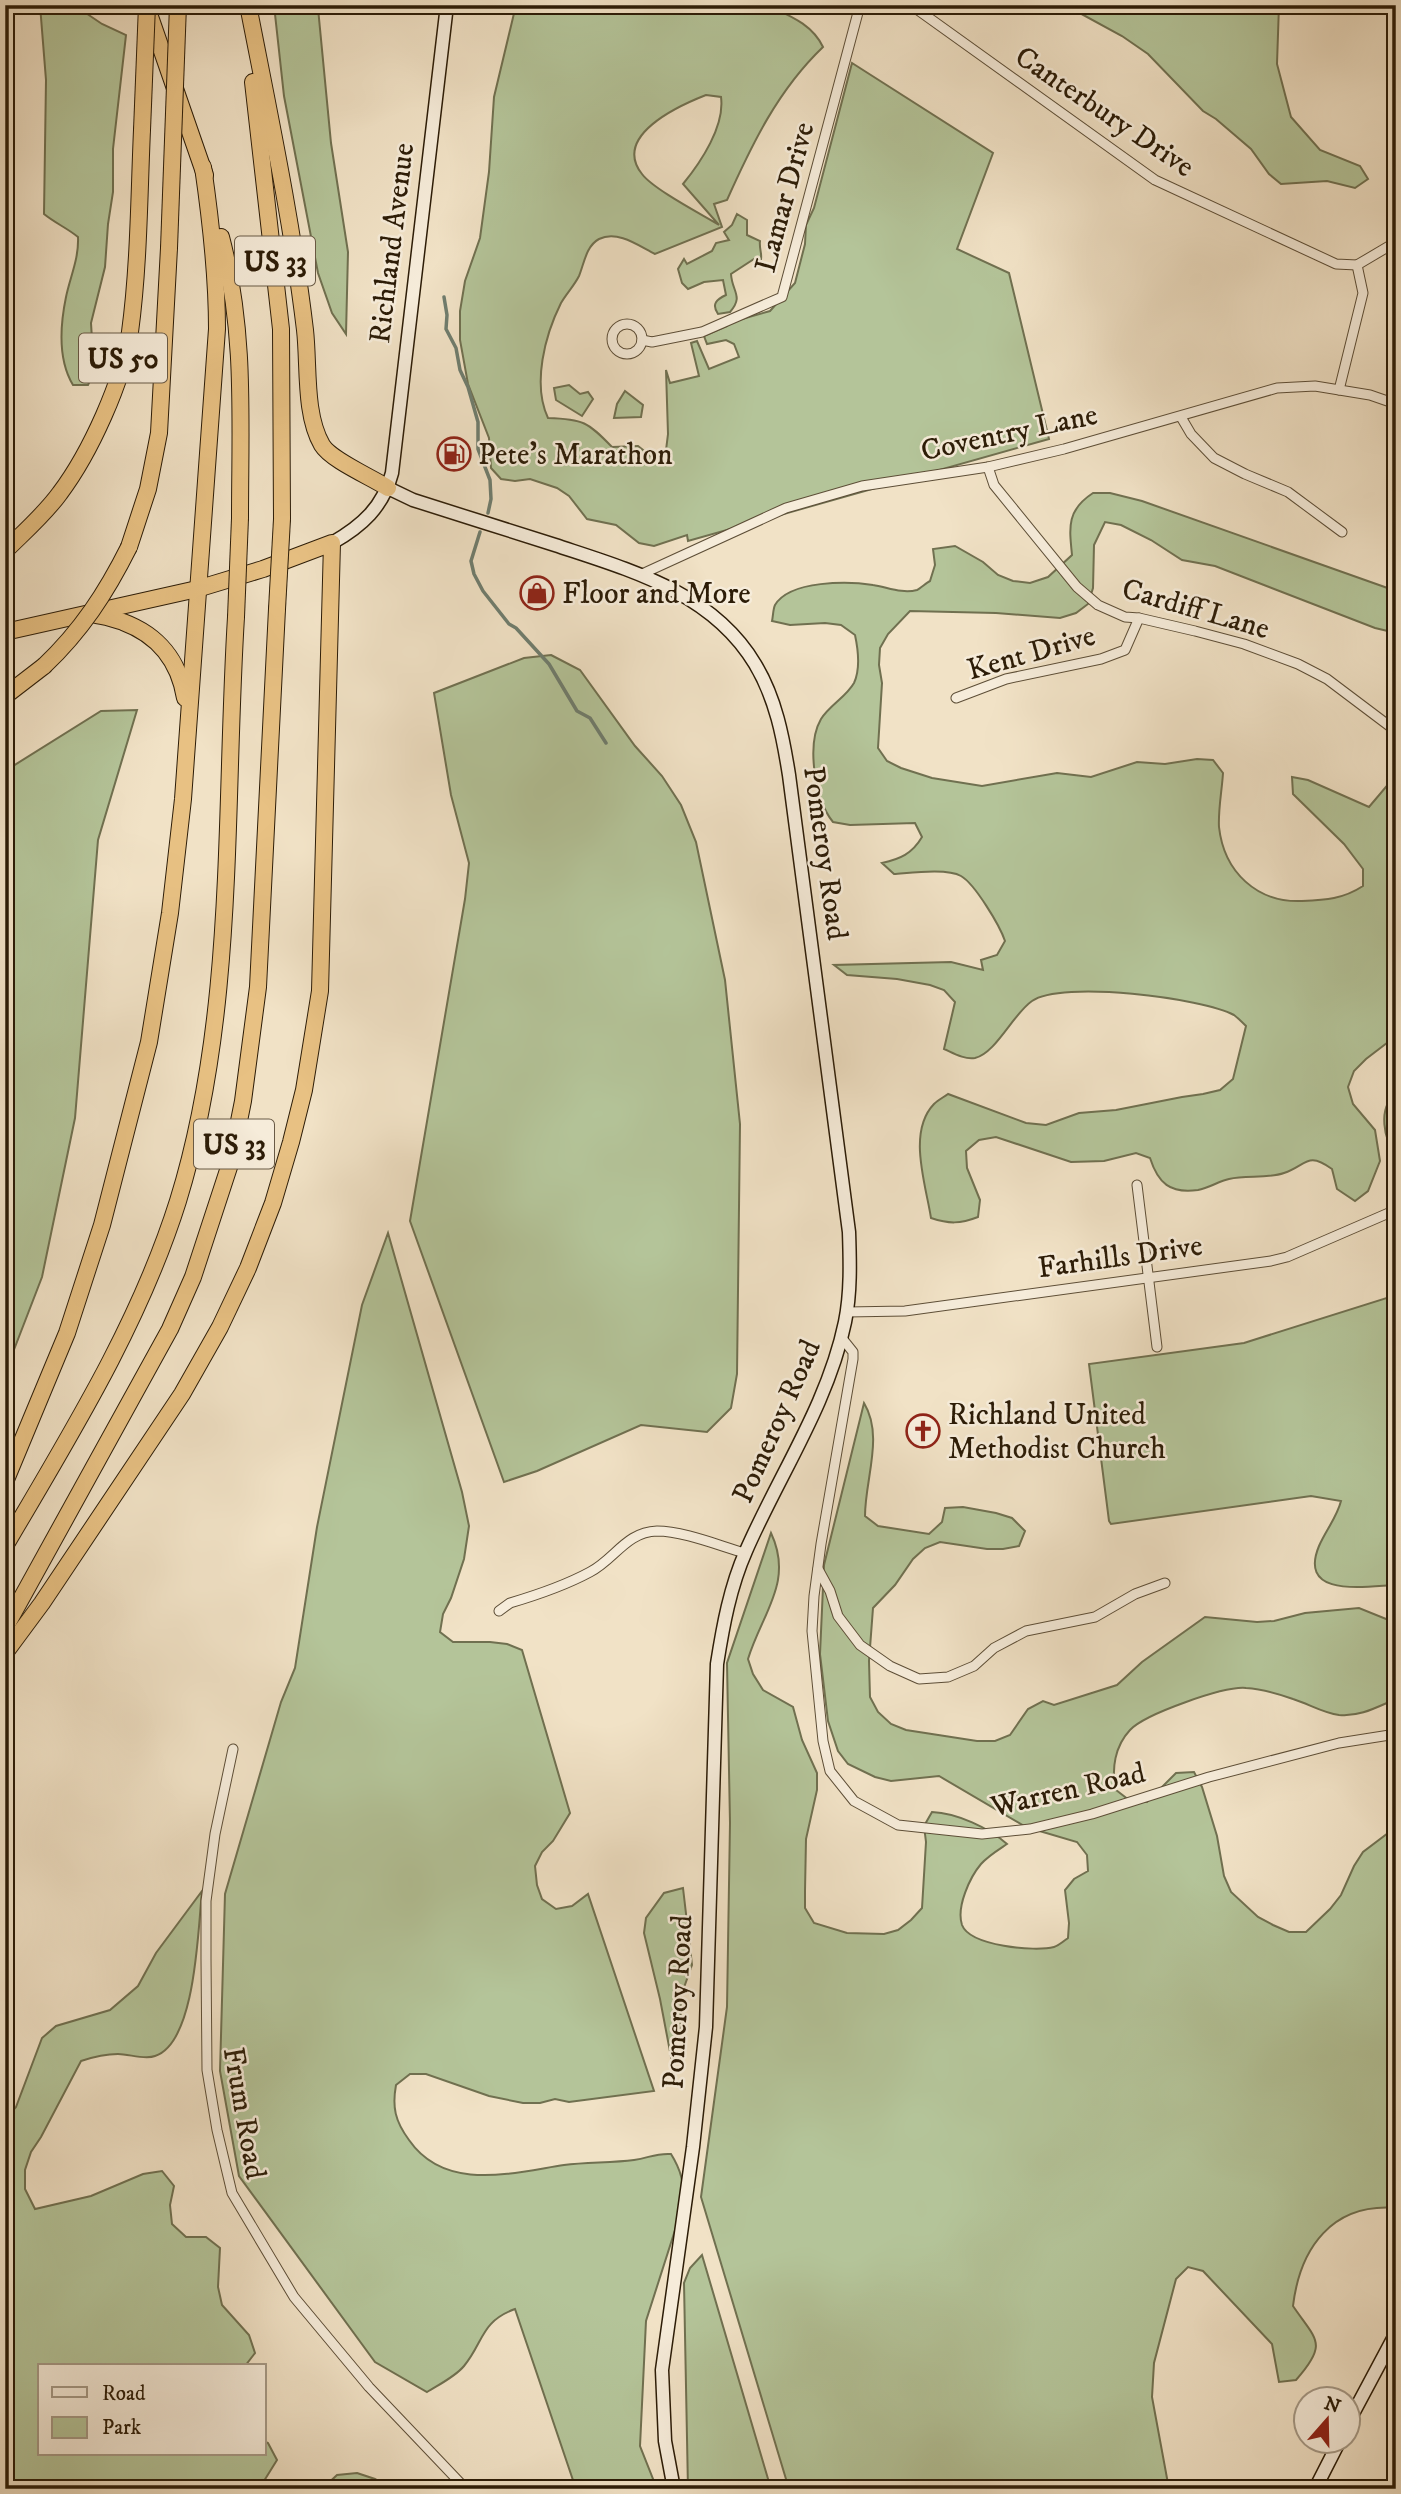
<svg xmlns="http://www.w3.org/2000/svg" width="1401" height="2494" font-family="'IM FELL DW Pica',serif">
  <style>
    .green { fill: #b4c499; stroke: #707050; stroke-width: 2; fill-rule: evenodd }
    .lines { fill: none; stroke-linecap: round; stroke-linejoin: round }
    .stream { stroke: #6f7d6e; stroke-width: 3.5 }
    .street-casing { stroke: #5d4e37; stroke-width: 11 }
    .secondary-casing { stroke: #2c1c07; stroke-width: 15 }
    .highway-casing { stroke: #2c1c07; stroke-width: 18 }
    .street { stroke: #f6ecda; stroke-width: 9 }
    .secondary { stroke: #f6ecda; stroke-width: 12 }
    .highway { stroke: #e8c183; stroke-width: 16 }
    .highway-bridge-casing { stroke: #2c1c07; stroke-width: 18; stroke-linecap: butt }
    .highway-bridge { stroke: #e8c183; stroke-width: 16 }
    .labels { text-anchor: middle; stroke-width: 5; stroke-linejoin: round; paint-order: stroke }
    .shield { fill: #f6ecda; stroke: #695a46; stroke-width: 2 }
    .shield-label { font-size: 28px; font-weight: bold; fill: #2c1c07 }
    .street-label { font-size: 30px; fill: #2c1c07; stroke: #f6ecda }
    .poi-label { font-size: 30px; fill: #2c1c07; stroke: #f6ecda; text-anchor: start }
  </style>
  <rect width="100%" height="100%" fill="#f1e2c6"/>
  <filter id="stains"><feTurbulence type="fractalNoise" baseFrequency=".00286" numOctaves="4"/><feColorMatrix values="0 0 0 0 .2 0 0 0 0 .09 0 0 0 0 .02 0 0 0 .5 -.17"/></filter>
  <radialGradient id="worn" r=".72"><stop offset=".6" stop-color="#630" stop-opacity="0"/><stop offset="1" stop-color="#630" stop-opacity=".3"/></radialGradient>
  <g class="green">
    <path d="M40 5H74L102 24 126 35 113 149V192L108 224 105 267 91 323 94 372 88 385H73C58 360 60 326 66 297 70 277 79 259 78 237 67 228 55 223 44 214L46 80Z"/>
    <polygon points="274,5 320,5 318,8 331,143 348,252 346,334 332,313 318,273 284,96"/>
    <path d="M516 5H767C790 16 812 24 823 47 778 90 752 144 727 200L714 204 722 227 655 254C639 246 618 230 599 239 586 246 584 264 579 276 574 286 566 294 561 303 545 335 532 384 548 418 583 419 588 422 612 447L638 446 652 457 666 450 668 434 666 370 670 383 699 376 691 343 697 341 709 369 739 357 734 344 726 340 707 344 704 336 727 326 728 323 770 311 795 283 805 244 806 225 814 208 852 63 993 153 957 249 1009 273 1049 439 688 541 687 535 654 546 639 543 616 525 587 519 569 496 557 488 530 479 515 481 501 479 491 468 489 438 468 384 460 340V311L465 281 480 238 489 172 494 97ZM706 95 721 97C725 126 701 162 683 184L719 225C701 214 653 189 642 174 612 136 678 106 706 95Z"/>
    <polygon points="1065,5 1279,5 1277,64 1291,117 1320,150 1360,166 1368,179 1355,188 1327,181 1281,184 1269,174 1251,149 1216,119 1203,111 1148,54 1122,36"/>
    <path d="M737 214 747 220V235L760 241C759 248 762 253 761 259H754L731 274C732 292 744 296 730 312L718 314C711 304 717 299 726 295L723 280 704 282 688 289 682 283 678 269 684 259 687 264 712 251 716 243 729 240 724 232 732 225Z"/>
    <polygon points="569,385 580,394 588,392 593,399 582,416 556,400 554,388"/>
    <polygon points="625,391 643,405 641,417 614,418 617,404"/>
    <path d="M1093 493H1110L1142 501 1396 591V633L1375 628 1215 566 1182 560 1151 540 1121 525 1105 522 1094 545 1093 588 1088 604 1076 613 1060 618 996 613 910 611 888 634 880 648 879 665 882 683 878 748 887 761 901 768 932 778 982 786 1057 773 1091 777 1137 762 1165 764 1197 759 1213 760 1223 773C1222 790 1218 810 1219 827 1224 872 1257 903 1302 901 1326 900 1343 899 1363 886V869L1344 844 1293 794 1292 777 1308 780 1369 807 1396 775V1036L1366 1059 1354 1071 1348 1087 1353 1104 1375 1130 1380 1161 1368 1191 1355 1201 1337 1189 1332 1169C1307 1151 1307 1165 1284 1173 1267 1179 1247 1175 1229 1179 1219 1181 1209 1188 1198 1190 1170 1194 1158 1183 1150 1158L1136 1153 1104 1161 1071 1162 996 1137 979 1140 966 1151 967 1168 980 1200 978 1217C960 1224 949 1224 931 1218 926 1185 907 1132 934 1104 938 1100 944 1097 948 1094L1026 1123 1046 1125 1079 1113 1116 1110 1182 1097 1203 1094 1220 1090 1233 1079 1246 1026C1242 1022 1238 1018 1234 1015 1203 998 1061 980 1032 1001 1013 1014 996 1053 975 1058 965 1060 953 1053 944 1049L955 1002 944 990 930 985 897 979 847 975 834 965 951 962 983 970 981 960 997 955 1005 941C1000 926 975 884 961 876 947 868 910 873 894 874L882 863C900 859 912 854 922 837L915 823 850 825 833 822C815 800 806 745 821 719 830 705 846 697 854 683 861 668 858 649 855 635L841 625 825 623 790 625 772 621C773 617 773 609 775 605 790 580 849 581 873 585 887 587 902 594 917 590 921 588 926 583 930 581L935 565 933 549 955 546 983 562 998 575 1013 581 1030 583 1048 577 1072 555C1069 526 1067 510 1093 493Z"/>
    <polygon points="551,655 580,670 635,746 662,776 681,805 696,842 725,980 740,1124 737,1374 731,1408 707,1432 641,1425 537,1471 504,1482 410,1221 465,899 469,863 451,795 434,693 524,658"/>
    <polygon points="137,710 98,840 75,1118 42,1277 5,1373 5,768 13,766 101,711"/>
    <path d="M1396 1093V1156C1384 1139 1377 1109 1396 1093Z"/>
    <path d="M388 1233 462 1492 469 1526 464 1559 451 1598 443 1614 440 1632 453 1642H490L507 1644 522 1650 570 1813 553 1841 542 1852 535 1866 537 1885 542 1899 556 1909 572 1906 588 1894 654 2091 569 2102 555 2099 540 2103H523L489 2096 426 2074H410L396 2085C392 2107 395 2121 409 2140 445 2192 511 2173 564 2165 587 2162 611 2163 634 2160 649 2158 655 2153 671 2154 681 2170 684 2183 684 2202L646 2321 640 2446 657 2489H576L515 2309C480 2322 484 2342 464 2366 455 2377 438 2385 427 2392L375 2362 239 2176 220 2071 225 1894 281 1702 295 1668 317 1527 362 1305Z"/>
    <path d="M1396 1295V1585C1368 1586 1297 1599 1319 1546 1326 1530 1337 1517 1341 1501L1311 1496 1111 1524 1109 1521 1089 1364 1244 1343Z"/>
    <path d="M864 1403C884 1436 865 1479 865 1516L878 1526 929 1534 942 1522 945 1508 963 1507 996 1513 1012 1518 1025 1531 1019 1546 1003 1549H987L940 1542 925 1548 913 1559 895 1585 873 1608 869 1661 870 1697 878 1712 891 1724 906 1730 977 1741H995L1010 1735 1028 1709 1043 1701 1054 1705 1117 1685 1142 1662 1205 1617 1257 1622 1274 1621 1305 1613 1359 1608 1396 1623V1699C1377 1707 1360 1717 1339 1715 1323 1713 1309 1704 1293 1699 1279 1694 1261 1689 1246 1688 1224 1686 1145 1714 1130 1730 1115 1746 1111 1769 1116 1790L1129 1800 1147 1802 1176 1773 1194 1772 1202 1787 1217 1836 1224 1876 1231 1892 1258 1917 1273 1925 1289 1932H1306L1330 1909 1341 1895 1354 1866 1363 1852 1396 1827V2208C1332 2203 1300 2248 1293 2306 1316 2340 1329 2343 1296 2380L1279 2382 1272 2344 1203 2271 1188 2267 1176 2279 1154 2363 1152 2397 1169 2489H789L701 2197 727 2007 730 1823 727 1663 771 1533C794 1582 762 1613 748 1659L753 1674 763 1690 793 1707 802 1740 817 1773V1790L806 1839 805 1891V1908L814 1923 847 1933 884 1934 898 1930 911 1920 922 1908 926 1842 924 1826 932 1812C957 1813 989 1828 1007 1844 998 1850 988 1856 981 1864 970 1877 956 1907 962 1925 970 1946 1035 1952 1054 1947 1058 1946 1064 1941 1068 1938L1069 1923 1065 1890 1074 1879 1088 1871 1087 1855 1077 1842 1026 1827 939 1776 891 1781 875 1777 848 1764 838 1751 828 1721 820 1654 824 1565Z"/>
    <polygon points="683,1888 692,1965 681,1996 680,2047 672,2062 660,1999 644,1933 646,1918 664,1893"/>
    <path d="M202 1891C198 1928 196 2043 155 2056 145 2060 129 2054 118 2054 105 2054 93 2057 81 2061L41 2137 31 2152 25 2170V2189L35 2209 91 2196 143 2174 162 2171 174 2186 170 2205 172 2224 186 2237H206L220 2248 218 2287 222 2305 249 2335 255 2353 245 2366H40V2454H264V2441L268 2443 277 2460 259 2489H5V2119L16 2107 42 2038 56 2026 110 2010 138 1986 156 1953Z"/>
    <polygon points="702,2255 771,2489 688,2489 684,2283 690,2268"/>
    <polygon points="357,2473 375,2479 391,2489 322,2489 337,2475"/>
  </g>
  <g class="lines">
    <g class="stream">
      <polyline points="444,297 447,315 446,329 456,348 460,370 468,387 478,422 478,449 490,480 491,499 488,513"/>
      <polyline points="480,532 471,561 474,574 483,591 509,624 516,628 549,664 577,711 590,718 606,743"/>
    </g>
    <defs>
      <g id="street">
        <polyline points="911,5 1155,180 1336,264 1357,265 1396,242"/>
        <circle cx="627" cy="339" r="15"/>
        <polyline points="642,340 652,342 702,332 782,297 860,5"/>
        <polyline points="1339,390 1363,293 1357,265"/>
        <polyline points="1181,417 1191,434 1214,458 1245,474 1288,492 1342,532"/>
        <polyline points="988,467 994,485 1077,587 1098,605 1125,617 1139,618 1195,631 1244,644 1298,664 1327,679 1396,731"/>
        <polyline points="642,574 786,508 862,486 988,467 1064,449 1277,388 1315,386 1370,395 1396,404"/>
        <polyline points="956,698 1006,679 1101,659 1125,650 1139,618"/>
        <polyline points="1137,1185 1157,1347"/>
        <polyline points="847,1312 905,1311 1271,1261 1287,1257 1391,1212"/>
        <polyline points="841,1337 853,1352 853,1359 821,1544 814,1596 812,1631 823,1741 830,1771 854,1801 898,1825 982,1834 1030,1829 1092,1814 1209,1777 1339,1743 1396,1734"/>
        <polyline points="818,1569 830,1591 838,1616 860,1645 890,1666 919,1679 948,1677 974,1666 994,1648 1026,1631 1095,1617 1135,1594 1165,1583"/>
        <path d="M499 1611 510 1603C537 1595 566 1585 590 1572 615 1559 626 1532 657 1531 683 1531 720 1546 745 1553"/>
        <polyline points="233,1749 215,1834 206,1901 206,1959 207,2070 217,2130 232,2193 294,2297 369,2387 466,2489"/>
      </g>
      <g id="secondary">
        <path d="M388 488 413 500C460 515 508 530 555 545 630 570 712 592 755 664 776 699 783 737 789 775L849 1232C850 1261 851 1293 845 1322 828 1404 779 1475 746 1551 730 1587 723 1626 717 1664L706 2027 693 2147 662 2370 665 2441 674 2489"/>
        <path d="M332 543C362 526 383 507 392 473L447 5"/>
        <polyline points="1348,2423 1396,2333"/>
        <polyline points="1315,2489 1339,2442"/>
      </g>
      <g id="highway">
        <path d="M248 5C269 113 292 221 305 330 309 365 304 414 322 445 331 460 371 477 388 488"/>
        <polyline points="147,8 205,175"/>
        <polyline points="253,82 281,329 282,519"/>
        <path d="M221 237C246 333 240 421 240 518"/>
        <polyline points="129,547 148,489 159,433 169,248"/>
        <path d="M5 551C24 532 45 514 60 493 90 453 123 381 130 332 139 265 139 197 142 130"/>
        <path d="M96 615C106 616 114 619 123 622 158 635 179 661 185 698"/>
        <polyline points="5,632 197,589 263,569 332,543 320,991 304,1090 291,1142 273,1203 248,1268 220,1327 182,1394 42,1603 5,1653"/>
        <polyline points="5,696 44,666"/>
        <path d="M5 1482 67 1333 102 1225 149 1042 170 913 183 799 217 329C217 275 211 222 203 167"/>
        <path d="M5 1546C70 1435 139 1325 178 1201 236 1014 224 810 236 617"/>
        <polyline points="5,1628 170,1329 193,1277 231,1161 243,1101 258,987 277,609"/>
      </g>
    </defs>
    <use href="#street" class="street-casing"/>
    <use href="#secondary" class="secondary-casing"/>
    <use href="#highway" class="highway-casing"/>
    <use href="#street" class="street"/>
    <use href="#secondary" class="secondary"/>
    <use href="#highway" class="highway"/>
    <defs>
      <g id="highway-bridge">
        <polyline points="142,130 147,5"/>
        <polyline points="169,248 178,5"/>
        <polyline points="277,609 282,519"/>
        <polyline points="236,617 240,518"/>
        <path d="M44 666C81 631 106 593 129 547"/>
      </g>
    </defs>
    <use href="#highway-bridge" class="highway-bridge-casing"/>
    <use href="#highway-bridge" class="highway-bridge"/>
  </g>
  <defs>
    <symbol id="fuel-ring" viewBox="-11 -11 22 22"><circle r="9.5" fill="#f6ecda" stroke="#8f2418" stroke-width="1.5"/><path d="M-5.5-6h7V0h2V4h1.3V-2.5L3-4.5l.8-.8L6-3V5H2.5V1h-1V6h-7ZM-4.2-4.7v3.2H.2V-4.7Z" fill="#8f2418"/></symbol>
    <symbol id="shop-ring" viewBox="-11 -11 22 22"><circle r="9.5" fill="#f6ecda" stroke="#8f2418" stroke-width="1.5"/><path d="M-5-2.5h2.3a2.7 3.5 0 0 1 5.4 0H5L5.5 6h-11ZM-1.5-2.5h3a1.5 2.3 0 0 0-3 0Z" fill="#8f2418"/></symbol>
    <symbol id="church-ring" viewBox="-11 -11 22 22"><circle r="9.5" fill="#f6ecda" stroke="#8f2418" stroke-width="1.5"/><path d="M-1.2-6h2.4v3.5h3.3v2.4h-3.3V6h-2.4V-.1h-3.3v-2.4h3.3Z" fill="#8f2418"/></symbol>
  </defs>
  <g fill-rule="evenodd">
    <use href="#fuel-ring" x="435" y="435" width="38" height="38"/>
    <use href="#shop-ring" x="518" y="574" width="38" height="38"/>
    <use href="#church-ring" x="904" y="1412" width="38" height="38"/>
  </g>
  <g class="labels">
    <g class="shield">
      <rect x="235" y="236.5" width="80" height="49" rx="5"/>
      <rect x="79" y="333.5" width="88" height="49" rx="5"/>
      <rect x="194" y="1119.5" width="80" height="49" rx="5"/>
    </g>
    <g class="shield-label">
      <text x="275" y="271">US 33</text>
      <text x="123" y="368">US 50</text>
      <text x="234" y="1154">US 33</text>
    </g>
    <g class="street-label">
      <text transform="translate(1105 111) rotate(34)" y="10">Canterbury Drive</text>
      <text transform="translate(784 197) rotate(-75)" y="10">Lamar Drive</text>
      <text transform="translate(391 243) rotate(-83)" y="10">Richland Avenue</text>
      <text transform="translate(1009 432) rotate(-12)" y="10">Coventry Lane</text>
      <text transform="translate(1196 608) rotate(16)" y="10">Cardiff Lane</text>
      <text transform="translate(1031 652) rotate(-16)" y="10">Kent Drive</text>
      <text transform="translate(826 853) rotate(82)" y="10">Pomeroy Road</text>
      <text transform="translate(1120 1256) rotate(-8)" y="10">Farhills Drive</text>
      <text transform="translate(776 1421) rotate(-66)" y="10">Pomeroy Road</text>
      <text transform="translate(1068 1789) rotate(-13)" y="10">Warren Road</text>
      <text transform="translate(677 2002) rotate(-87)" y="10">Pomeroy Road</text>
      <text transform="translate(245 2113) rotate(80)" y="10">Frum Road</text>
    </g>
    <g class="poi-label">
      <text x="478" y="464">Pete's Marathon</text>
      <text x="562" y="603">Floor and More</text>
      <text x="948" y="1424">Richland United<tspan x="948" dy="34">Methodist Church</tspan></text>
    </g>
  </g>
  <rect width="1401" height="2494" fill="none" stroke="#f1e2c6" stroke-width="28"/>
  <rect x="7" y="7" width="1387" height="2480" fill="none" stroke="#2c1c07" stroke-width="3.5"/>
  <rect x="14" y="14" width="1373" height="2466" fill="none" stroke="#2c1c07" stroke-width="2"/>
  <rect x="38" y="2364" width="228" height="91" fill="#f6ecda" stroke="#a59986" stroke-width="2"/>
  <rect x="52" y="2387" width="35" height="10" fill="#f6ecda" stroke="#a59986" stroke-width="2"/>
  <text x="102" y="2400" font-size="21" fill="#2c1c07">Road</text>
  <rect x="52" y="2417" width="35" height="21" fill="#b4c499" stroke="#a59986" stroke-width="2"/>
  <text x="102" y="2434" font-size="21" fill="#2c1c07">Park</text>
  <g transform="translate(1327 2420) rotate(20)"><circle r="33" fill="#f6ecda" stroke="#a59986" stroke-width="2"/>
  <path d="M0-5L12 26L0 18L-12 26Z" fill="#8f2418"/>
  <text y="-10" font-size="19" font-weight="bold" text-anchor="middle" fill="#2c1c07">N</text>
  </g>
  <rect width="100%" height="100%" filter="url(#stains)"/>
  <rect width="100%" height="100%" fill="url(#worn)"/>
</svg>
